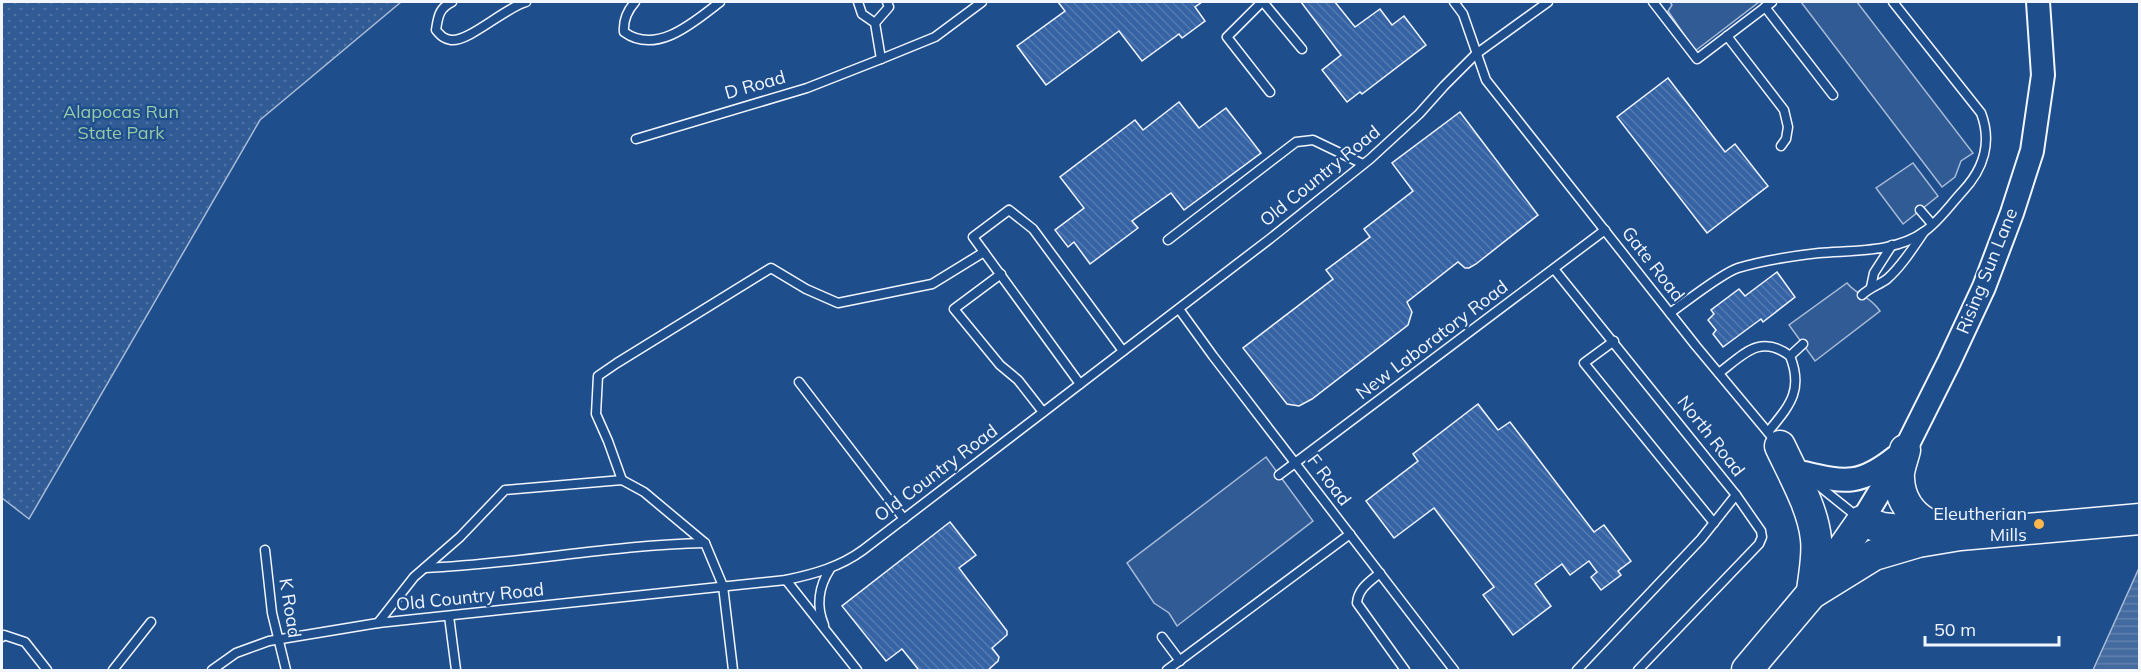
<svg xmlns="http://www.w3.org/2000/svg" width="2141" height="672" font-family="Mulish,sans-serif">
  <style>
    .green { fill: url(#green-dots); stroke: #a8bbd7; stroke-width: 1.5 }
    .pitch { fill: #305b95; stroke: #a8bbd7; stroke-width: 1.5 }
    .water { fill: url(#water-rules); stroke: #a8bbd7; stroke-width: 1.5 }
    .building { fill: url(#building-back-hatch); stroke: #f2f6ff; stroke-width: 1.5 }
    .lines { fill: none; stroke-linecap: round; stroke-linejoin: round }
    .lane-casing { stroke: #f2f6ff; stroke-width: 11 }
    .secondary-casing { stroke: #f2f6ff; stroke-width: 26 }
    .highway-casing { stroke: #f2f6ff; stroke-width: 33 }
    .lane { stroke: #1f4e8c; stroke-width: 8 }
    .secondary { stroke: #1f4e8c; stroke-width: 22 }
    .highway { stroke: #1f4e8c; stroke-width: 30 }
    .poi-dot { fill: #ffb74d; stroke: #1f4e8c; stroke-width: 2 }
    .labels { text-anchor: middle; stroke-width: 4.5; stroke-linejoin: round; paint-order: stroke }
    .street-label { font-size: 18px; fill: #f2f6ff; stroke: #1f4e8c }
    .park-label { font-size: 18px; fill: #97c8a6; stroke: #1f4e8c }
    .poi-label { font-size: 18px; fill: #f2f6ff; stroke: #1f4e8c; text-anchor: end }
  </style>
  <defs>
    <pattern id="green-dots" width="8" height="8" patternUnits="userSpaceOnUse" patternTransform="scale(1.5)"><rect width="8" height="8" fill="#305b95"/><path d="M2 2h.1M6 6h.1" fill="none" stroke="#4e73a5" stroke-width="1.8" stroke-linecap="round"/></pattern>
    <pattern id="water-rules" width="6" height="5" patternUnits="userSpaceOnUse" patternTransform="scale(1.5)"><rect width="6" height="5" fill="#446ba0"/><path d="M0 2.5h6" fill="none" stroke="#5f81ae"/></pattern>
    <pattern id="building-back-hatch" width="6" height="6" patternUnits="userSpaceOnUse" patternTransform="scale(1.5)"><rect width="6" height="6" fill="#3563a3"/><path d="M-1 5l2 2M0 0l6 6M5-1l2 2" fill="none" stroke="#537ab1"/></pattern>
  </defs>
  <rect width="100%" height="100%" fill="#1f4e8c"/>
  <polygon class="green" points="2,2 401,2 260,120 29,519 2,498"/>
  <g class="pitch">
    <polygon points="1670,2 1759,2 1695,51 1668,11 1672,5"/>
    <polygon points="1801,2 1857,2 1973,153 1961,161 1955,177 1942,187"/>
    <polygon points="1913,163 1938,196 1903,224 1876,188"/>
    <path d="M1847 283C1859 297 1869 295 1880 311L1815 361 1789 325Z"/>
    <polygon points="1266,457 1313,521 1177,626 1169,613 1154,603 1127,563"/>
  </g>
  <polygon class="water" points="2139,568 2139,670 2093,670"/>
  <g class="building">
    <polygon points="1058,2 1202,2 1195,7 1205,21 1182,38 1179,34 1142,61 1119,31 1046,85 1017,46 1065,11"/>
    <polygon points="1301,2 1335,2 1355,27 1380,9 1392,25 1404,16 1426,45 1362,94 1360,92 1347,102 1322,70 1341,55"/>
    <polygon points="1668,78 1725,152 1735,144 1768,186 1707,233 1617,117"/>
    <polygon points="1179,102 1199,128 1226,108 1261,153 1184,210 1171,193 1132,221 1138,228 1090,264 1074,242 1068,247 1055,230 1084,208 1060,177 1135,120 1143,130"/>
    <polygon points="1460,112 1538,215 1476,264 1469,268 1465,268 1458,262 1407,302 1412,312 1408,325 1312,399 1299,406 1287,404 1243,348 1333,279 1326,270 1370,237 1364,229 1413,191 1392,163"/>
    <polygon points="1777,272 1795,297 1763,322 1761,319 1723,347 1713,334 1716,330 1708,320 1714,314 1711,310 1739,289 1745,296"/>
    <polygon points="1478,404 1498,430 1510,422 1594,532 1604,525 1631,561 1618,571 1621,575 1601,590 1591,577 1597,572 1589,561 1570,575 1562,564 1535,584 1551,606 1513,635 1483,595 1494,587 1434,508 1394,538 1366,501 1418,461 1413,454"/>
    <polygon points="950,522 976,555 959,568 1007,631 1007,635 992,648 999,657 998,661 988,670 917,670 918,669 902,649 886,661 842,606"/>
  </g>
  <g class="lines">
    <defs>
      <g id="lane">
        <path d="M452 2C439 8 438 17 436 30 441 36 444 39 451 40 469 42 506 7 526 2"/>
        <path d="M635 2C627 11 623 20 624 32 657 56 695 21 720 2"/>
        <polyline points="858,2 862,14 875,23 881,59"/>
        <polyline points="1262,2 1227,37 1270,92"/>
        <polyline points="1263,2 1302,49"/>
        <polyline points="1454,2 1463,14 1486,80 1696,346 1776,442"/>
        <polyline points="1653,2 1697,59 1772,2"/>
        <polyline points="1765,7 1833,95"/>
        <polyline points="875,23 889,7 887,2"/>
        <polyline points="1727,36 1784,110 1788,127 1786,139 1781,146"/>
        <polyline points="636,139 807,88 881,59 935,37 982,2"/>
        <polyline points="1920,210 1932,224"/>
        <polyline points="1168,240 1296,142 1313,140 1363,164"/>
        <polyline points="1554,269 1736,495 1701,539 1577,670"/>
        <polyline points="1001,274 954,309 1000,365 1018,380 1043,412"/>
        <polyline points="1871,287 1874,273 1892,245"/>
        <path d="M1862 295C1869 288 1879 285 1887 279 1901 267 1913 248 1924 232"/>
        <polyline points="1179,309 1213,356 1454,670"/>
        <path d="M1670 313C1686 302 1722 273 1738 268 1765 260 1792 256 1819 253 1852 250 1896 253 1925 231 1939 221 1950 205 1962 192 1984 169 1992 142 1981 113L1893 2"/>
        <polyline points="1614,341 1584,363 1714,523"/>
        <polyline points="1790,356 1803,344"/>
        <path d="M1719 373C1743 355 1760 333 1790 356 1804 391 1789 406 1768 432"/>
        <polyline points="799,382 904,519"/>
        <polyline points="1080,384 973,237 1009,210 1033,229 1123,351"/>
        <polyline points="1279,475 1605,230"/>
        <polyline points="622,480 608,441 596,414 598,376 617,363 771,268 806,289 838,303 932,284 984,252"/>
        <polyline points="1814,482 1860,519"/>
        <polyline points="265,550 272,613 286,670"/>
        <path d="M425 568C519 564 611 545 705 543"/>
        <path d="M1380 573C1369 582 1358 589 1357 603L1405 670"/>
        <polyline points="786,580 857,670"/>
        <polyline points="449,616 456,670"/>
        <polyline points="378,623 414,577 460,537 505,490 622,480 644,492 705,543 723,586 733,670"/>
        <path d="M824 625C816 606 819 586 830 569"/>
        <polyline points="2,637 4,635 25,642 47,670"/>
        <polyline points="1162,637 1180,661"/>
        <polyline points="113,670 151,622"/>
        <path d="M212 670 236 653 269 641 378 623 786 580C814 574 840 567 863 550L1271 238 1370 159 1419 114 1444 86 1476 54 1548 2"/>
        <polyline points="1167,670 1350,534"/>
        <polyline points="1638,670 1759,544 1762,537 1761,531 1736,495"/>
      </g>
      <g id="secondary">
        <path d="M1804 473C1846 483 1861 485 1896 457"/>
        <polyline points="1862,521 1905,450 1949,362 1984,287 2012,213 2032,151 2043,75 2038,2"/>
      </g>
      <g id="highway">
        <path d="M1780 446C1793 474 1813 508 1816 539 1818 556 1814 574 1812 591"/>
        <path d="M1905 450C1903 459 1898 470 1899 478 1900 507 1920 524 1946 531"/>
        <polyline points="1811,594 1874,555 1918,542 1960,535 2140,519"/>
        <polyline points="1747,670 1811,594 1862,521 1882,528 1927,533"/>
      </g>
    </defs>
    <use href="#lane" class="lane-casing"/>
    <use href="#secondary" class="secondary-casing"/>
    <use href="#highway" class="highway-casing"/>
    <use href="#lane" class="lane"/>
    <use href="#secondary" class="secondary"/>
    <use href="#highway" class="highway"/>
  </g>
  <circle class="poi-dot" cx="2039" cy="524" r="6"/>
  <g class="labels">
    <g class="street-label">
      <text transform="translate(755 85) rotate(-16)" y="6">D Road</text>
      <text transform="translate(1320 176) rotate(-39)" y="6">Old Country Road</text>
      <text transform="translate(1653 264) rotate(52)" y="6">Gate Road</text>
      <text transform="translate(1987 271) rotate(-68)" y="6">Rising Sun Lane</text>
      <text transform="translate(1432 340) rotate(-37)" y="6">New Laboratory Road</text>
      <text transform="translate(1711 436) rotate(52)" y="6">North Road</text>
      <text transform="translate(936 473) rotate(-37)" y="6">Old Country Road</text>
      <text transform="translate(1329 480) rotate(53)" y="6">F Road</text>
      <text transform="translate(470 597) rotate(-6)" y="6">Old Country Road</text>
      <text transform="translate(290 608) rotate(81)" y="6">K Road</text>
    </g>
    <g class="park-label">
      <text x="121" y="118">Alapocas Run<tspan x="121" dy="21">State Park</tspan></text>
    </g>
    <g class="poi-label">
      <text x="2027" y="520">Eleutherian<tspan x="2027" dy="21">Mills</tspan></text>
    </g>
  </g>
  <rect width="2141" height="672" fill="none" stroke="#f2f6ff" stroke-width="6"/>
  <path d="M1925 636v9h134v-9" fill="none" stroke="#f2f6ff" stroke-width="3"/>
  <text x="1934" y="636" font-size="18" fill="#f2f6ff" stroke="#1f4e8c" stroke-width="4.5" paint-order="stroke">50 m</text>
</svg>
